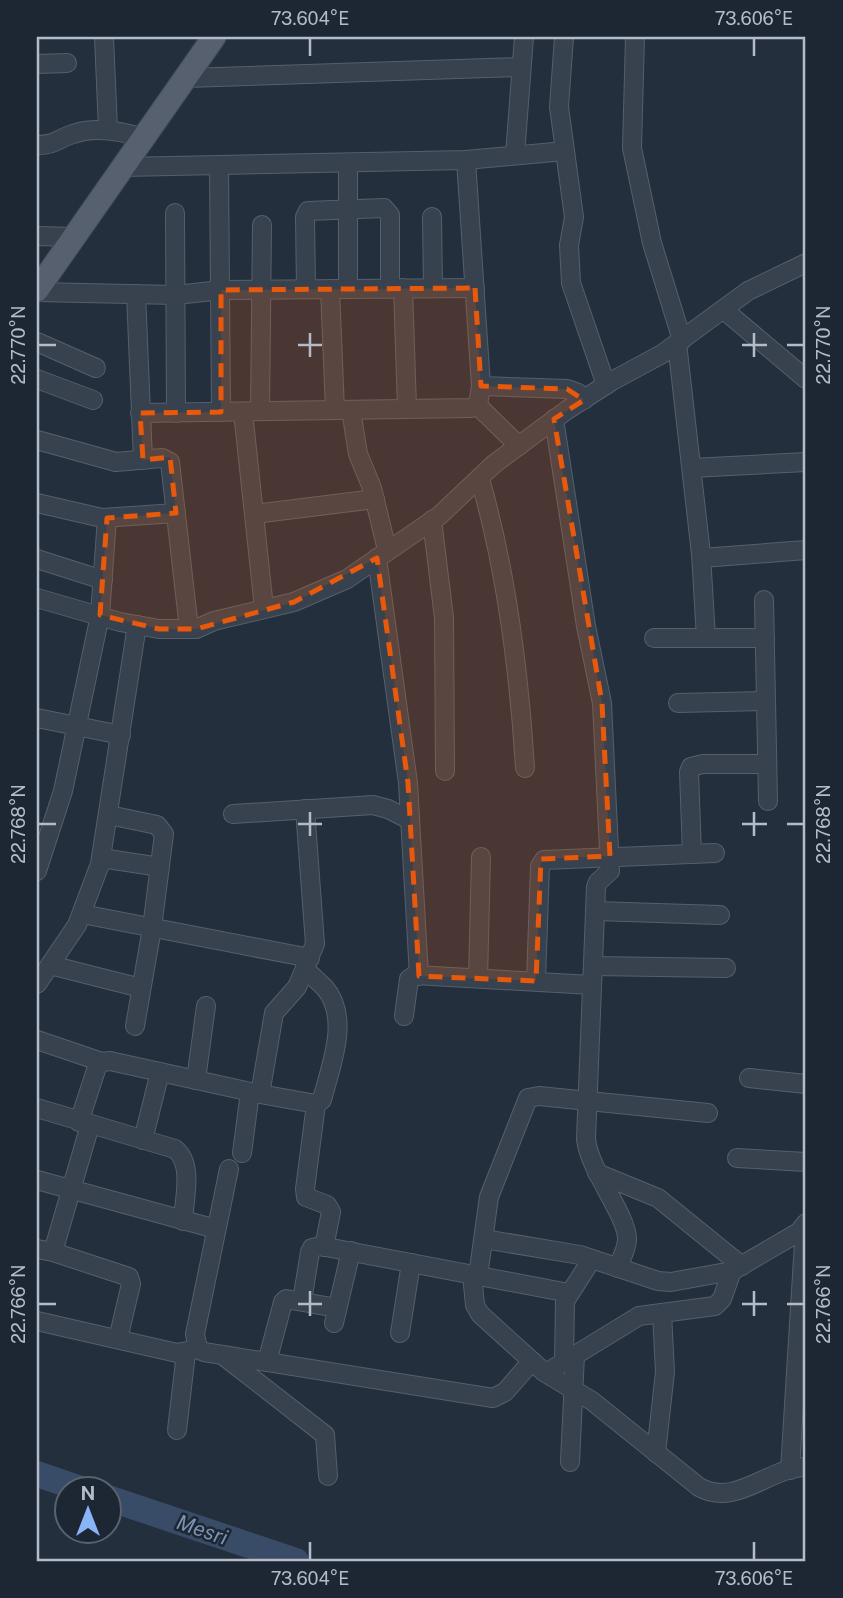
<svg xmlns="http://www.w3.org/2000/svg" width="843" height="1598" font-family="'Public Sans',sans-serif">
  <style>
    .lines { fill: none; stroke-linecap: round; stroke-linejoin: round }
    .river { stroke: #394c67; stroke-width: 26 }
    .minor-casing { stroke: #565f6c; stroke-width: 20 }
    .major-casing { stroke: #414a57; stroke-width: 25 }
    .minor { stroke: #38414e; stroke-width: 18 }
    .major { stroke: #56606e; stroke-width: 23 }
    .marked { fill: #e8590c; fill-opacity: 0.2; stroke: #e8590c; stroke-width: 5; stroke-dasharray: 14 9; stroke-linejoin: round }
    .ticks { fill: none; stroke: #b4bcc9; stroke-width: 2.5 }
    .labels { text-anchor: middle; stroke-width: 5; stroke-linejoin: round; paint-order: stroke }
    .water-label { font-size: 21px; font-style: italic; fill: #7c92b1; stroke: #1d2633 }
    .neatline { fill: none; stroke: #b4bcc9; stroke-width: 2.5 }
    .ticks-label { font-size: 18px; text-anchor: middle; fill: #b4bcc9 }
  </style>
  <rect width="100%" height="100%" fill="#242f3e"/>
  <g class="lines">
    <g class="river">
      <polyline points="37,1474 84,1490"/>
      <polyline points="108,1498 296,1561"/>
    </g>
    <defs>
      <g id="minor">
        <polyline points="104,37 108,130"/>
        <polyline points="564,37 559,107 574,217 569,245 571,283 606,385"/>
        <polyline points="635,37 632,148 652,243 682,340"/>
        <polyline points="37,64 67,63"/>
        <polyline points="186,78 521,67"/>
        <path d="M37 145C57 145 56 139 73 134 96 126 121 131 143 138"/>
        <polyline points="515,155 524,37"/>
        <polyline points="219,165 221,412"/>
        <polyline points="123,167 466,160 565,151"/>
        <polyline points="175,213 176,413"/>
        <polyline points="432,217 433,288"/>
        <polyline points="37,236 74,237"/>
        <polyline points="403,288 407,408"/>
        <polyline points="306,289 305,217 308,211 384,208 390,215 390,288"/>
        <polyline points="330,289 335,410"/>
        <polyline points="348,289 348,163"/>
        <polyline points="37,292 176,295 221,290 475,288"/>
        <polyline points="136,294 143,460"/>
        <polyline points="724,310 806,379"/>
        <polyline points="37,342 96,368"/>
        <polyline points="677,343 701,554 706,638"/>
        <polyline points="37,379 93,400"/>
        <polyline points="481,386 567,389 578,393 584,400"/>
        <polyline points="477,405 519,446"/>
        <polyline points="351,410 358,454 372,488 387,550"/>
        <polyline points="260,411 262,225"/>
        <polyline points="243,412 264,608"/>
        <polyline points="140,413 471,408 478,405 481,386 466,160"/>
        <path d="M554 419 586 626 602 703 610 871 598 882 596 887 586 1139C589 1171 629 1217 627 1241 626 1250 621 1259 618 1268"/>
        <polyline points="37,440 116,462 162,458 170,462 189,629"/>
        <polyline points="692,468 806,462"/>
        <path d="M480 479C507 573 519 670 525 768"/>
        <polyline points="37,503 102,518 176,513"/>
        <polyline points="254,514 375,499"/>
        <polyline points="432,520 444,618 445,771"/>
        <polyline points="377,558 408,783 419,976"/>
        <polyline points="702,558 806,550"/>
        <polyline points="37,559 103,580"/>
        <polyline points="37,598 120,622 159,629 196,629 214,621 294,602 347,579 439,516 494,464 567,410 612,381 662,354 748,291 806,263"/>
        <polyline points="764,600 768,801"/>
        <polyline points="654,638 765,638"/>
        <polyline points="678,703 766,701"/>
        <polyline points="37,718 121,735"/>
        <polyline points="233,814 373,805 388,809 410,820"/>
        <polyline points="109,815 157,825 164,834 152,928 135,1026"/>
        <polyline points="692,854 689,772 691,767 703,764 767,764"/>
        <polyline points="101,858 160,867"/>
        <polyline points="37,871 63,791 100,615 107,518"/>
        <polyline points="595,911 720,915"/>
        <polyline points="82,914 310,958"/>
        <polyline points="50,965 141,988"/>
        <polyline points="593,966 726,968"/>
        <path d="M305 969C312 976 319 982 325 988 351 1019 330 1067 322 1100L316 1104 305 1189 306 1197 327 1205 331 1212 324 1247"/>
        <polyline points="478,978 481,857"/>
        <polyline points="536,981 540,866 544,860 715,853"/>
        <polyline points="37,984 77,925 100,864 137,625"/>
        <polyline points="404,1016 409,979 415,975 592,985"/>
        <polyline points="37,1040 102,1062"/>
        <polyline points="749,1078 806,1084"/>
        <polyline points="196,1080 206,1006"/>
        <polyline points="260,1094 274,1013 297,987 315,944 305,809"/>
        <path d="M37 1108 175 1149C194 1164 184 1199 183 1221"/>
        <polyline points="79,1122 97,1067 102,1062 110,1061 260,1094 316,1104"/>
        <polyline points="143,1140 160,1072"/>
        <polyline points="242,1153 250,1092"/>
        <polyline points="737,1158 806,1162"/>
        <polyline points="229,1169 195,1334 198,1349 204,1352 493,1398 505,1392 532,1361"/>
        <polyline points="597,1173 658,1198 742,1266"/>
        <polyline points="37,1180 216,1229"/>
        <polyline points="484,1239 580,1255 658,1281 671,1282 732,1271 799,1232 806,1223"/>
        <polyline points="37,1249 53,1252 129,1277 131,1284 118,1339"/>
        <polyline points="53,1252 90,1125"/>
        <path d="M472 1275 475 1305 480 1314 544 1372 592 1401 699 1487C736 1508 769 1467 806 1467"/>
        <polyline points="478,1276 489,1197 528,1098 539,1096 708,1113"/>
        <polyline points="302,1301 310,1252 312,1248 321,1246 569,1293"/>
        <polyline points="37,1321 177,1353 198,1349"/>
        <polyline points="334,1323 351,1251"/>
        <polyline points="400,1333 411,1263"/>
        <polyline points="225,1357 325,1435 328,1476"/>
        <polyline points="267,1362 283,1302 286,1299 337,1308"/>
        <polyline points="564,1362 565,1301 592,1259"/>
        <polyline points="546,1373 639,1316 715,1306 722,1299 732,1271"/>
        <polyline points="177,1430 186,1353"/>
        <polyline points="656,1453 665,1372 662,1313"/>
        <polyline points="570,1462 575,1355"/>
        <polyline points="790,1470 805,1226"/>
      </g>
      <polyline id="major" points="37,290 214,37"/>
    </defs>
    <use href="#minor" class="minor-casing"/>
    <use href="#major" class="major-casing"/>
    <use href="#minor" class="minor"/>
    <use href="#major" class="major"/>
  </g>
  <path class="marked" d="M475 288 481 386 567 389 584 400 554 419 602 703 610 856 541 859 536 981 419 976 408 783 377 558 294 602 196 629H159L100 615 107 518 176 513 170 457 143 460 140 413 221 412V290Z"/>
  <path class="ticks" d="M310 38V56M754 38V56M310 333V357M754 333V357M38 345H56M298 345H322M742 345H767M787 345H804M310 812V836M754 812V836M38 824H56M298 824H322M742 824H767M787 824H804M310 1291V1316M754 1291V1316M38 1304H56M298 1304H322M742 1304H767M787 1304H804M310 1542V1560M754 1542V1560"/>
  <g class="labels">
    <g class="water-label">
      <text transform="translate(202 1530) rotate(19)" y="7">Mesri</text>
    </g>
  </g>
  <rect width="843" height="1598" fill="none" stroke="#1d2633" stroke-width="77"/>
  <g transform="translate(88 1510)"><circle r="33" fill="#1d2633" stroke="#59626f" stroke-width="2"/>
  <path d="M0-5L12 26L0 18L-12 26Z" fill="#8ab4f8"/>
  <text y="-10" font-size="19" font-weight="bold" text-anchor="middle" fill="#b4bcc9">N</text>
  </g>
  <rect x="38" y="38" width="766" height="1522" class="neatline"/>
  <g class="ticks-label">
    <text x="310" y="25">73.604°E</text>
    <text x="754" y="25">73.606°E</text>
    <text transform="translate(19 345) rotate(-90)" y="6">22.770°N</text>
    <text transform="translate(824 345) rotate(-90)" y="6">22.770°N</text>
    <text transform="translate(19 824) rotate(-90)" y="6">22.768°N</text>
    <text transform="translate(824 824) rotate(-90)" y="6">22.768°N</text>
    <text transform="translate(19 1304) rotate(-90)" y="6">22.766°N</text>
    <text transform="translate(824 1304) rotate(-90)" y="6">22.766°N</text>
    <text x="310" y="1585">73.604°E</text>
    <text x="754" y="1585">73.606°E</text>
  </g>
</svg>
